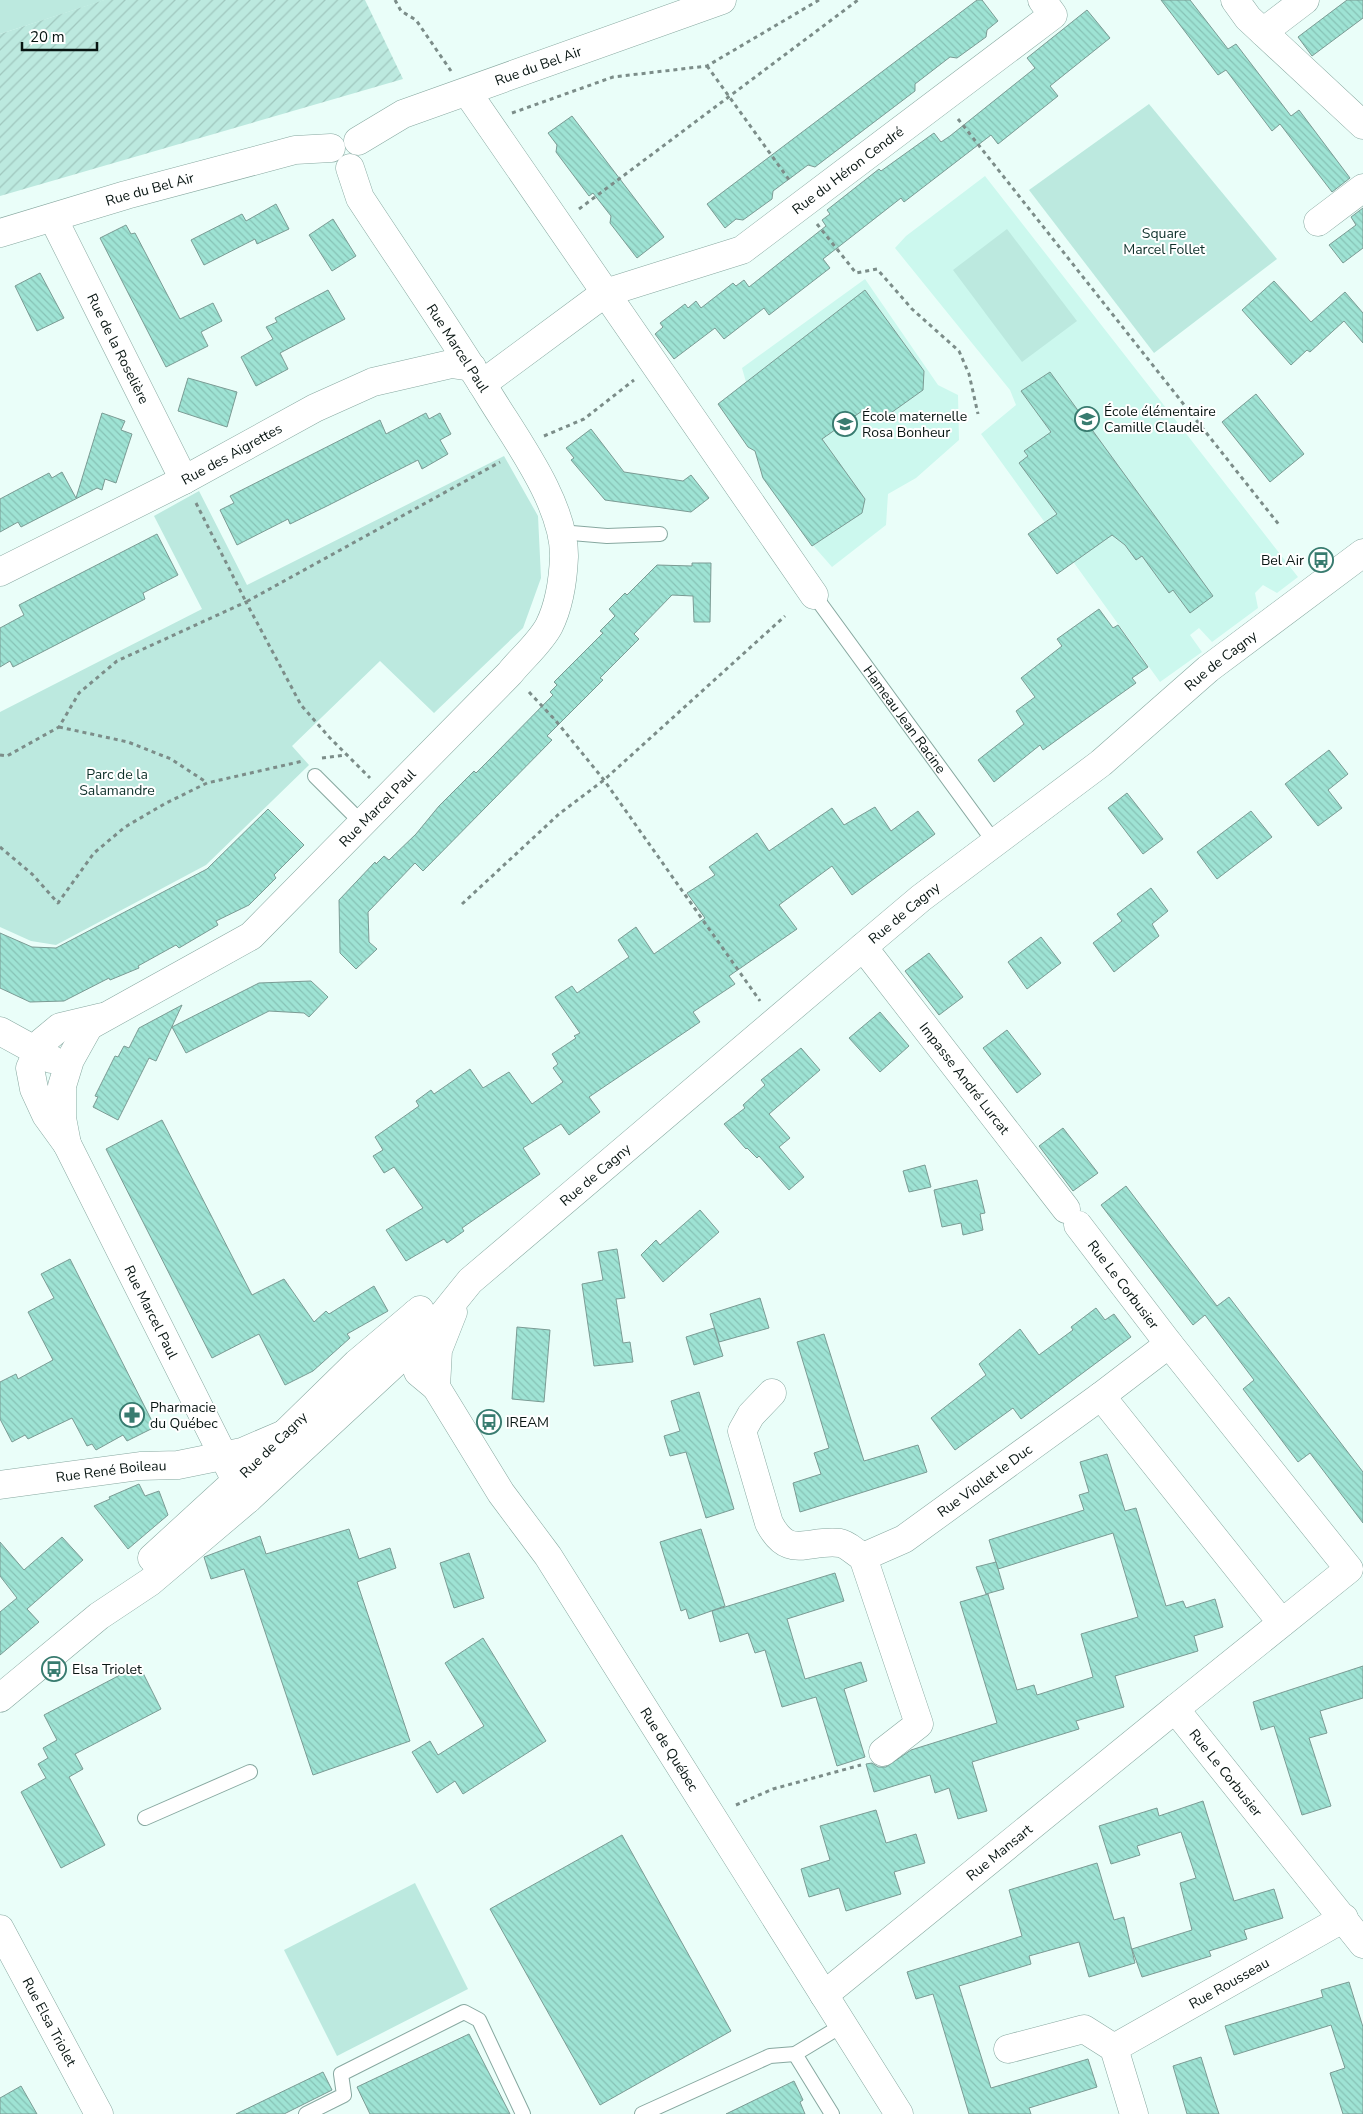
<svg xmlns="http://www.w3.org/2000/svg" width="1363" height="2114" font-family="'Nunito Sans',sans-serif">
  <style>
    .built { fill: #ccf8ee }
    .park { fill: #bce9df }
    .garden { fill: url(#garden-furrows) }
    .building { fill: url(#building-back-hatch); stroke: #7b9b94 }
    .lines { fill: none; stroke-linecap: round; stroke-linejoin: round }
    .lane-casing { stroke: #87a8a0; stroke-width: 16 }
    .street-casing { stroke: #87a8a0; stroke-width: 29 }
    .secondary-casing { stroke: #87a8a0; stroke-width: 29 }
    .path { stroke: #7c8d89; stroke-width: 3; stroke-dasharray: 4 4; stroke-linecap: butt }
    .lane { stroke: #fff; stroke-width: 14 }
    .street { stroke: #fff; stroke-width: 28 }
    .secondary { stroke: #fff; stroke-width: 28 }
    .labels { text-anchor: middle; stroke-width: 4; stroke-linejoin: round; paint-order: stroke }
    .street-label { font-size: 14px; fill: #081512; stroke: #fff }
    .park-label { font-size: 14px; fill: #0e302a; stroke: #fff }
    .poi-label { font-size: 14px; fill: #081512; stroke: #fff; text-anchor: start }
  </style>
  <defs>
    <pattern id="garden-furrows" width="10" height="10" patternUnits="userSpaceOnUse" patternTransform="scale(1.25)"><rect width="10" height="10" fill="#bce9df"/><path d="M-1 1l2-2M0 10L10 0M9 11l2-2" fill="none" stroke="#a0c7be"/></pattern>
    <pattern id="building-back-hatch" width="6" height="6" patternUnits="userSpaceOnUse" patternTransform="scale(1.25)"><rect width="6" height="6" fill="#9ee3d4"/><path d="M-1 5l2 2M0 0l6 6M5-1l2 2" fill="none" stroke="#87c2b5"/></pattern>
  </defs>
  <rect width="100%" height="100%" fill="#eafef9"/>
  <g class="built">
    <polygon points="985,176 1298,577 1277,593 1263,585 1255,593 1258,608 1212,642 1199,628 1190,635 1202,652 1160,682 981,434 1016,405 1010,390 895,248 906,236"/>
    <polygon points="865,279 938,385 958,395 959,440 916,478 888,494 886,525 832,567 803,534 761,476 762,473 769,467 721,402 746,382 742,368"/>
  </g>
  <g class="park">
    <polygon points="0,0 105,0 0,34"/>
    <polygon points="1149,104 1277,259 1154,353 1029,190"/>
    <polygon points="1007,229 1077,321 1022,362 953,270"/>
    <polygon points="504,456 538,516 541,578 523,628 434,713 380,661 292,746 309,765 206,865 56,945 31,941 0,927 0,712 202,609 154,516 199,491 247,585"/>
    <polygon points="415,1883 468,1989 337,2056 284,1950"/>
  </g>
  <polygon class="garden" points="104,0 365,0 403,79 0,196 0,34"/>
  <g class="building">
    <polygon points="977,0 982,0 998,21 987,30 986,37 957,58 950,57 915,84 915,91 815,167 808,165 773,191 772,199 743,220 736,219 725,228 707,204"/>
    <polygon points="1161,0 1190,0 1228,49 1236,44 1291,116 1299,110 1350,178 1332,192 1280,124 1272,131 1226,70 1218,75"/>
    <polygon points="1347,0 1363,0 1363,18 1312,56 1298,37"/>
    <polygon points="1087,10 1110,38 1050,86 1058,96 998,144 991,135 904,202 901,198 823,259 830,268 769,315 764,308 724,339 715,328 674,359 655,334 663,327 660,323 685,304 688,308 696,301 701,308 733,283 736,286 744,280 749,287 826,226 822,220 830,214 827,210 879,169 881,171 934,133 941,142 950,136 1035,68 1027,58"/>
    <polygon points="572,116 664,237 637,258 610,223 611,216 593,193 589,196 556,152 557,145 548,133"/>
    <polygon points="276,204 289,229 257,244 255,239 204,265 191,240 242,214 246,221"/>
    <polygon points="1363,208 1363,248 1343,263 1329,245 1356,225 1351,217"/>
    <polygon points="333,219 356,256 332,271 309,235"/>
    <polygon points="126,225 131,234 135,233 180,319 213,303 222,321 201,332 208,346 166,367 100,238"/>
    <polygon points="40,273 64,318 37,331 15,286"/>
    <polygon points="1274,281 1311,322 1345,292 1363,313 1363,343 1344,321 1310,352 1307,350 1291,365 1242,310"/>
    <polygon points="328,290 345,319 280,353 288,369 256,386 241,357 273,339 266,327 277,322 275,318"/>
    <polygon points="865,290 924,371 923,390 888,415 875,414 862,411 822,439 865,499 862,513 812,546 763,478 755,451 748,447 718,404"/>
    <polygon points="1050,372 1213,596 1190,613 1173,590 1169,593 1142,556 1136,560 1125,545 1112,535 1057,574 1028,534 1057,514 1019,463 1028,456 1024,451 1051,432 1021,391"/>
    <polygon points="188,378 237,392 227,427 178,411"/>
    <polygon points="1256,394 1304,454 1270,482 1222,422"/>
    <polygon points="102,413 125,421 121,430 132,434 116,483 105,479 102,490 97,488 21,527 18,522 0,532 0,499 49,473 52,478 62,472 76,498"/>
    <polygon points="426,413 429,419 440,413 451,434 440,440 448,454 422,469 418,460 327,506 290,524 288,519 237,545 220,510 234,503 230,496 380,420 386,434"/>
    <polygon points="591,429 624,472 683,481 691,475 709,498 691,512 605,500 571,460 574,458 566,448"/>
    <polygon points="157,534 178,575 143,593 145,599 13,667 10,661 0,667 0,628 24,615 19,605"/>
    <polygon points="692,563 711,563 710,622 694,622 693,596 672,595 634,634 639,639 600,678 603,680 547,736 552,740 423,871 415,863 368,912 369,942 377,949 356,969 340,953 339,900 375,862 376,864 384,856 389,860 416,834 439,806 474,771 476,773 495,754 553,695 550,692 557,685 554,682 603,633 600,631 615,616 609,609 625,593 627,595 657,565 692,566"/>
    <polygon points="1099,609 1113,628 1118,625 1148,667 1132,678 1136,683 1115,698 1043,750 1040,745 994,782 978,760 1024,724 1016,711 1035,697 1021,678 1062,646 1057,639"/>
    <polygon points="1329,750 1348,774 1328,790 1342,808 1318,826 1285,784"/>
    <polygon points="1127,793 1163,839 1143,854 1108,808"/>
    <polygon points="875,807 891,831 918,811 935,834 852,895 832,866 779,905 797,929 729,976 735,984 693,1012 700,1022 589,1097 600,1112 569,1135 561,1124 523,1148 540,1174 462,1228 464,1231 447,1243 444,1239 406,1261 386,1230 423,1208 394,1167 384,1173 373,1156 383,1150 375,1137 419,1106 416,1101 431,1090 434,1094 470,1069 483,1088 509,1072 532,1104 563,1082 553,1068 558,1064 552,1054 576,1038 574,1036 580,1033 555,997 572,986 577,993 629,957 618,940 636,927 654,954 705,918 687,893 715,875 709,867 757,833 769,851 832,808 844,825"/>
    <polygon points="268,809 304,845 274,875 276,878 249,905 216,921 218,925 179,948 176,945 138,966 139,968 110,980 109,978 64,1001 30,1002 0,988 0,933 32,947 56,948 207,869"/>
    <polygon points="1251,811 1272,837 1217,879 1197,852"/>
    <polygon points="1151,888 1168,911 1152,924 1159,936 1114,972 1093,943 1122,921 1117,914"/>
    <polygon points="1041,937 1061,963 1027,989 1008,962"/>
    <polygon points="929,953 963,997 939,1015 905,971"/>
    <polygon points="311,981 328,997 309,1017 304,1013 269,1011 186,1053 172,1027 259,983"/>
    <polygon points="182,1005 156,1061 149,1058 118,1120 93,1107 98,1097 95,1096 115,1056 118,1057 124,1046 129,1048 139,1028"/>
    <polygon points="880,1012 909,1046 880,1072 849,1038"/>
    <polygon points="1007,1030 1041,1074 1017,1093 983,1048"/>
    <polygon points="801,1048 820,1070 769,1114 790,1138 779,1147 804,1177 789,1190 759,1156 757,1158 747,1148 746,1149 724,1124 745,1108 743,1105 765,1085 761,1080"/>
    <polygon points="162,1120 252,1295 284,1279 314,1322 326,1311 329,1314 374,1286 388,1311 347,1334 350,1338 313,1371 285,1385 259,1334 212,1358 106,1149"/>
    <polygon points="1063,1128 1098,1173 1073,1191 1039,1146"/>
    <polygon points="925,1165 931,1187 909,1192 903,1171"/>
    <polygon points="977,1180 985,1213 980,1214 983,1230 963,1235 961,1223 942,1227 934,1190"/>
    <polygon points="1126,1186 1217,1306 1229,1297 1363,1472 1363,1523 1310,1453 1298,1462 1243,1389 1254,1380 1205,1315 1193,1325 1101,1205"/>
    <polygon points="700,1210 719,1232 663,1282 641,1255 656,1240 660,1245"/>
    <polygon points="617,1249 625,1298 616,1299 623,1343 630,1342 633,1362 594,1366 582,1284 603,1280 598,1252"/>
    <polygon points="70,1259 155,1427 127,1441 123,1435 96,1450 92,1444 87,1446 72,1418 28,1439 25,1435 12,1442 0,1419 0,1382 16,1374 18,1379 53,1360 28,1312 54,1298 41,1274"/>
    <polygon points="760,1298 769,1328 719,1342 710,1314"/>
    <polygon points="1096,1308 1105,1320 1114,1314 1131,1337 1021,1419 1013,1408 955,1450 931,1418 986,1375 979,1364 1020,1329 1039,1355 1073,1330 1071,1327"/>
    <polygon points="517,1327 550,1330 544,1402 512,1399"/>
    <polygon points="714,1328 723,1356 694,1365 686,1337"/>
    <polygon points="824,1334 864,1461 918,1445 927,1472 800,1512 793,1483 821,1474 814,1453 829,1448 797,1342"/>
    <polygon points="699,1392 734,1509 706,1518 686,1452 670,1456 664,1436 680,1431 671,1401"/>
    <polygon points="1107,1454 1125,1511 1136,1508 1166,1606 1183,1601 1186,1608 1215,1599 1223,1627 1194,1636 1198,1651 1115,1676 1124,1707 1076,1721 1079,1729 972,1762 987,1811 958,1819 949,1788 935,1793 930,1775 874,1792 866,1764 872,1763 878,1767 886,1767 911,1750 997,1723 960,1602 988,1594 1017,1690 1034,1685 1037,1695 1093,1677 1081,1634 1138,1617 1113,1533 998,1569 989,1540 1084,1510 1079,1495 1089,1492 1080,1462"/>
    <polygon points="139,1484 145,1496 159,1491 168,1515 128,1549 94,1506 110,1499 109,1497"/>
    <polygon points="349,1529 359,1559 390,1548 396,1568 357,1582 410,1741 313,1775 244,1569 211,1579 204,1557 260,1536 266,1554"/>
    <polygon points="701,1529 725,1606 689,1619 686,1609 681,1611 660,1542"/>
    <polygon points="62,1537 83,1560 27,1609 39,1622 0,1655 0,1612 17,1598 0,1576 0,1542 24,1570"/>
    <polygon points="469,1553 484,1598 454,1608 440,1563"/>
    <polygon points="996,1562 1004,1589 986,1594 976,1567"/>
    <polygon points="835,1573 844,1601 787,1619 805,1679 861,1662 867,1681 844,1689 865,1757 837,1766 816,1697 782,1707 765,1650 755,1653 748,1633 720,1642 712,1611"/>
    <polygon points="483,1638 546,1741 463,1794 455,1781 437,1793 412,1752 430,1741 438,1755 484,1726 445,1663"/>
    <polygon points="139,1665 161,1709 75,1754 83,1769 69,1777 105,1845 61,1868 21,1792 46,1778 38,1764 48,1758 43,1748 57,1740 44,1715"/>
    <polygon points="1363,1666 1363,1698 1320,1711 1327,1733 1309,1738 1331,1806 1302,1815 1274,1726 1261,1730 1253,1702"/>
    <polygon points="1203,1801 1234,1901 1274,1889 1283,1918 1244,1930 1247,1939 1209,1951 1211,1956 1142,1977 1132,1949 1192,1930 1180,1883 1196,1878 1181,1832 1137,1846 1140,1855 1111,1864 1099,1826 1157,1808 1159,1816"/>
    <polygon points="876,1810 886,1843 916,1834 925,1863 894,1872 901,1894 846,1911 839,1888 809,1897 801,1869 830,1860 820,1826"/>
    <polygon points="622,1835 731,2031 600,2105 490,1909"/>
    <polygon points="1097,1863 1114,1920 1124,1917 1135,1963 1089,1977 1079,1942 1029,1956 1031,1964 959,1986 991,2088 1088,2059 1097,2087 1029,2108 1031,2114 969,2114 933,1994 916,1999 907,1972 1022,1936 1009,1890"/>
    <polygon points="1349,1982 1363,2027 1363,2114 1343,2114 1330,2073 1345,2068 1331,2025 1234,2055 1225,2026 1323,1997 1321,1990"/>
    <polygon points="469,2034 510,2114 370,2114 357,2087"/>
    <polygon points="1201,2057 1213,2096 1219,2114 1187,2114 1173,2066"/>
    <polygon points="323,2072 332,2090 284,2114 236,2114"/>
    <polygon points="794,2081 803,2100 800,2102 805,2114 726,2114"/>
    <polygon points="21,2086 37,2114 0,2114 0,2098"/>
  </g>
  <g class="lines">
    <defs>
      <g id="lane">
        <polyline points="560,532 607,536 660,534"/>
        <path id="s1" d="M814 595 995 843"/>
        <polyline points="315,776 363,824"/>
        <polyline points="145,1818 250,1772"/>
        <polyline points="795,2054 832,2114"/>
        <polyline points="306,2114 344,2095 341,2074 464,2012 479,2020 523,2114"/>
        <polyline points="642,2114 770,2056 795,2054 843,2025"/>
      </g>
      <g id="street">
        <polyline points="1235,0 1248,18 1363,125"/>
        <polyline points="1263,32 1305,0"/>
        <polyline points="467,92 814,595"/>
        <path id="s2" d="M358 141 403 114 722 0"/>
        <path id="s3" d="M53 218 184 480"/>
        <polyline points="1318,222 1363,188"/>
        <path id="s4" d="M0 233 126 195 295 150 331 148"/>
        <path id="s5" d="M482 384 605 293 742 250 1053 15 1042 0"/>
        <path id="s6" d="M0 572 184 480 315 408 373 382 451 364 472 367"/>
        <path id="s7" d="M863 947 1066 1209"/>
        <path id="s8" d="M102 1017 60 1027 42 1042 30 1068 34 1089 46 1115 67 1144 236 1481 248 1499"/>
        <polyline points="0,1031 51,1059"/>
        <path id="s9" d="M67 1144 62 1118V1086L70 1060 89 1026 251 936 510 673C522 658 540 643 549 626 559 606 563 580 564 557 565 506 518 442 492 400 450 332 404 265 360 198L350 168"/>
        <path id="s10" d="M1078 1225 1169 1344"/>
        <path d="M772 1393 751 1415 742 1431 769 1523C789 1561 807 1539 840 1543 847 1544 856 1553 863 1557"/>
        <path id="s11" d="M0 1485 140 1466 178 1465 242 1452 284 1434"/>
        <path id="s12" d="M1282 1623 1101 1396 1169 1344 1349 1569 1175 1709 1363 1944"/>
        <path id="s13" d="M883 1752 919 1724 863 1557 904 1539 1101 1396"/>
        <path id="s14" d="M0 1929 99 2114"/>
        <path id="s15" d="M824 1995 1175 1709"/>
        <polyline points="1008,2049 1084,2029 1114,2048"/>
        <path id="s16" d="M1134 2114 1114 2048 1344 1918"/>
      </g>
      <g id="secondary">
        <path id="s17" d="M415 1314 409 1333 410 1349 418 1372 436 1387 501 1493 548 1556 899 2114"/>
        <polyline points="436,1387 438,1350 453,1312"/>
        <path id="s18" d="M152 1558 236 1481 357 1363 420 1310"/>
        <path id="s19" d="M0 1698 99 1616 150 1582 248 1499 410 1349 441 1317 470 1281 863 947 921 898 1101 763 1208 669 1363 553"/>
      </g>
    </defs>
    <use href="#lane" class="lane-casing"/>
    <use href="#street" class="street-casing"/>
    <use href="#secondary" class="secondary-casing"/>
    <g class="path">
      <polyline points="395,0 401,11 416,20 451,71"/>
      <polyline points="707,66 790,181"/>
      <polyline points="512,113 613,77 707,66 819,0"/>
      <polyline points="958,119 1280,526"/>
      <polyline points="579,209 858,0"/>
      <polyline points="817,224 856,273 877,269 912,309 959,351 969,374 978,414"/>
      <polyline points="544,436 584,419 634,380"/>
      <polyline points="196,503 246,602 500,462"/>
      <polyline points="529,692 556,721 604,780 760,1001"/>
      <polyline points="59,727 128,742 171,759 206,782"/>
      <polyline points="0,755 7,756 59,727 79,693 117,661 246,602 301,705 329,737 370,778"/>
      <polyline points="322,758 346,755"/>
      <polyline points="0,847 32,874 58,903 94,853 125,827 166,803 207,783 303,761"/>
      <polyline points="462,904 559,814 604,780 785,616"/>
      <polyline points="736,1805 773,1789 861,1765"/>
    </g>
    <use href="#lane" class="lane"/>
    <use href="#street" class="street"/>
    <use href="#secondary" class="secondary"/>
  </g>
  <defs>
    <symbol id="school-ring" viewBox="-11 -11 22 22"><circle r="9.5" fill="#fff" stroke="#387b6f" stroke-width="1.5"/><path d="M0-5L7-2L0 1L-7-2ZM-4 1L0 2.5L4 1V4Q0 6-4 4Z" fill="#387b6f"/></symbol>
    <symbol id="bus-ring" viewBox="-11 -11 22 22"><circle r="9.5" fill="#fff" stroke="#387b6f" stroke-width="1.5"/><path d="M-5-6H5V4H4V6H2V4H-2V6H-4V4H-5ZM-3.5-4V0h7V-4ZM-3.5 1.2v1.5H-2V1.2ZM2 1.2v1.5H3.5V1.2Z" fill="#387b6f"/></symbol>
    <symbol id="pharmacy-ring" viewBox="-11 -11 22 22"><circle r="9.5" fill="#fff" stroke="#387b6f" stroke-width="1.5"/><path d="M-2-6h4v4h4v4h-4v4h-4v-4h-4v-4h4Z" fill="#387b6f"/></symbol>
  </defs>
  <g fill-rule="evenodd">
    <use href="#school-ring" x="1073" y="405" width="28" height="28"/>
    <use href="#school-ring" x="831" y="410" width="28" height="28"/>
    <use href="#bus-ring" x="1307" y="546" width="28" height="28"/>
    <use href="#pharmacy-ring" x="118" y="1401" width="28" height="28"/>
    <use href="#bus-ring" x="475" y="1408" width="28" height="28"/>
    <use href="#bus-ring" x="40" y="1655" width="28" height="28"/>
  </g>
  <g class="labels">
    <g class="street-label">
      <text dy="5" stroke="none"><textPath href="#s2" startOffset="196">Rue du Bel Air</textPath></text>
      <text dy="5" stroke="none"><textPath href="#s5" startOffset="429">Rue du Héron Cendré</textPath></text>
      <text dy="5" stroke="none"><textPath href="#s4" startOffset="156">Rue du Bel Air</textPath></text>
      <text transform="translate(458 348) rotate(57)" y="5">Rue Marcel Paul</text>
      <text dy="5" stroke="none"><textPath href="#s3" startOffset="146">Rue de la Roselière</textPath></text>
      <text dy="5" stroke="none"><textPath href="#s6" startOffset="260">Rue des Aigrettes</textPath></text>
      <text dy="5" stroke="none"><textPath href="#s19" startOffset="1604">Rue de Cagny</textPath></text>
      <text dy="5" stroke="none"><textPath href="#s1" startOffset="154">Hameau Jean Racine</textPath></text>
      <text dy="5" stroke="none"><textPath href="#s9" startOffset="490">Rue Marcel Paul</textPath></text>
      <text dy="5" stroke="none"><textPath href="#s19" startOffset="1199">Rue de Cagny</textPath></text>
      <text dy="5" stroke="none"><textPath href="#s7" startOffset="166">Impasse André Lurcat</textPath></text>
      <text dy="5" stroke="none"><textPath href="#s19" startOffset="794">Rue de Cagny</textPath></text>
      <text dy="5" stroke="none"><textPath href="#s10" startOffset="75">Rue Le Corbusier</textPath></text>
      <text dy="5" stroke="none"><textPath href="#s8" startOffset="369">Rue Marcel Paul</textPath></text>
      <text dy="5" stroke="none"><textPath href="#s18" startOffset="166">Rue de Cagny</textPath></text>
      <text dy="5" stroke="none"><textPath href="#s11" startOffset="112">Rue René Boileau</textPath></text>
      <text dy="5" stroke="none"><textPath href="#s13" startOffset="366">Rue Viollet le Duc</textPath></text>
      <text dy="5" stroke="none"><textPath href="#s17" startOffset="515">Rue de Québec</textPath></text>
      <text dy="5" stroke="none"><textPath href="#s12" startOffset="969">Rue Le Corbusier</textPath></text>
      <text dy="5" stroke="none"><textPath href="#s15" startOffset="226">Rue Mansart</textPath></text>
      <text dy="5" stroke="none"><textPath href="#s16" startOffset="201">Rue Rousseau</textPath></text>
      <text dy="5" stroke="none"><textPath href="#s14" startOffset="105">Rue Elsa Triolet</textPath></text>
    </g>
    <g class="park-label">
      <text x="1164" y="238">Square<tspan x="1164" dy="16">Marcel Follet</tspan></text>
      <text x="117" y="779">Parc de la<tspan x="117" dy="16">Salamandre</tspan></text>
    </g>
    <g class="poi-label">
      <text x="1104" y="416">École élémentaire<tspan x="1104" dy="16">Camille Claudel</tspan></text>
      <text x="862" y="421">École maternelle<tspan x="862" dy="16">Rosa Bonheur</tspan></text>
      <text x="1304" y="565" text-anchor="end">Bel Air</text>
      <text x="150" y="1412">Pharmacie<tspan x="150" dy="16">du Québec</tspan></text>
      <text x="506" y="1427">IREAM</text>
      <text x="72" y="1674">Elsa Triolet</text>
    </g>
  </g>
  <path d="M22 42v8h75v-8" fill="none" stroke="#081512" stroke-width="2.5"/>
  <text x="30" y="42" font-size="15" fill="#081512" stroke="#ffffff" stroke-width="4" paint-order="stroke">20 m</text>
</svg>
